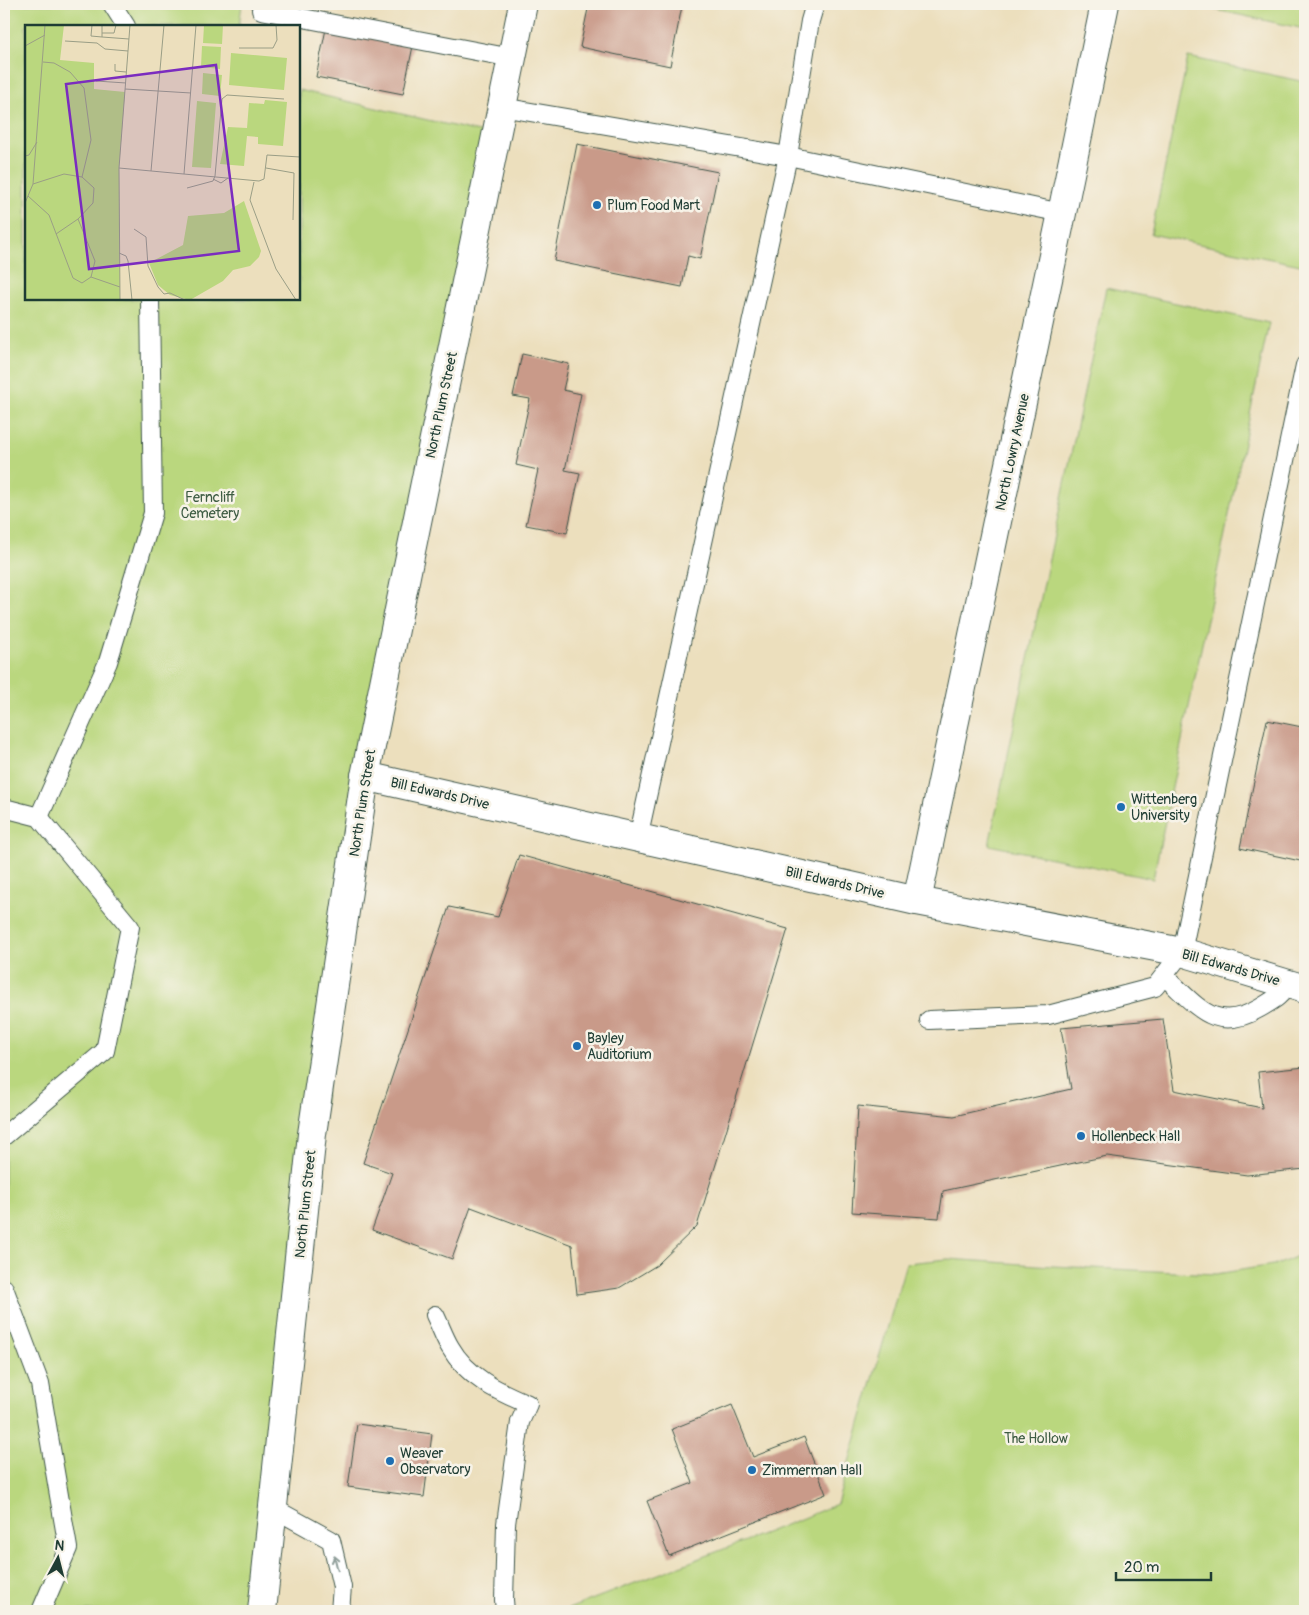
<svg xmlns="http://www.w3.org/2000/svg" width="1309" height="1615" font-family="Pangolin,sans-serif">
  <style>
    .green { fill: #bad77e; stroke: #6c8a59 }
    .building { fill: #c99a89 }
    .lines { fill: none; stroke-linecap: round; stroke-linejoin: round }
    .service-casing { stroke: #3e5549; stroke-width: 20 }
    .minor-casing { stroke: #3e5549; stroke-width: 30 }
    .secondary-casing { stroke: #3e5549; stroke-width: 30 }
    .service { stroke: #fff; stroke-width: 18 }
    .minor { stroke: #fff; stroke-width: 28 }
    .secondary { stroke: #fff; stroke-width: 28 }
    .oneway { stroke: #8f9e9a }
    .poi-dot { fill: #1f6fb2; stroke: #f7f3e8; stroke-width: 2 }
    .labels { text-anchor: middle; stroke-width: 5; stroke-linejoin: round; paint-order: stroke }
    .poi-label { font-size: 14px; fill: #1f3d34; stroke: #f7f3e8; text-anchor: start }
    .street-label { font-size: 14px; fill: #1f3d34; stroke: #f7f3e8 }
    .park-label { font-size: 14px; fill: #3e5c43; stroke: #f7f3e8 }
    .inset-road { fill: none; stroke: #9a9e86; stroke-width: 1 }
    .view { fill: #7b2cbf; fill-opacity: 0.15; stroke: #7b2cbf; stroke-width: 2.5 }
    .inset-edge { fill: none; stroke: #1f3d34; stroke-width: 2.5 }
  </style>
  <rect width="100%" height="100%" fill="#f7f3e8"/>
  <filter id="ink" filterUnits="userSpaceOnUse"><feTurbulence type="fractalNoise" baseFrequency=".02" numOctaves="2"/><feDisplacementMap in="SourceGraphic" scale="10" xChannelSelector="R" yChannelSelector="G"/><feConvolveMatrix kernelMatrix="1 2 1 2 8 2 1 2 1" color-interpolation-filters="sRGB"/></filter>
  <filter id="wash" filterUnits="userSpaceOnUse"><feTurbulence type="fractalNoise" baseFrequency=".0096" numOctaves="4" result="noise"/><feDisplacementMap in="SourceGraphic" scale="20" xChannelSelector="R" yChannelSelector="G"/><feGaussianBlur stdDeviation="1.12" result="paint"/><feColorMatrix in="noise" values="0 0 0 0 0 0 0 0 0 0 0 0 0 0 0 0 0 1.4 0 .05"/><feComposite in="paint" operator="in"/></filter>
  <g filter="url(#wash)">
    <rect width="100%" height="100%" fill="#ecdfbd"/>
    <g class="green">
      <polygon points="4,4 242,4 239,26 26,26 26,299 299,299 299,90 496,136 365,776 262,1611 4,1611"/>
      <polygon points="1188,4 1305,4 1305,29"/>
      <polygon points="1188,57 1305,82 1305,266 1151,234"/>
      <polygon points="1106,288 1269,323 1153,879 989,845"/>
      <path d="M1305 1253V1611H563C654 1575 746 1542 837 1504L906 1263 948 1259 1052 1266 1216 1274 1279 1264Z"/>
    </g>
    <g id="blocks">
      <g class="building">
        <polygon points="589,4 670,4 682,6 670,66 580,47"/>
        <polygon points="326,29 413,46 403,94 316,77"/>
        <polygon points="577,144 718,172 700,259 688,256 682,287 554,261"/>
        <polygon points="522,354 569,364 563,390 581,394 565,470 580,473 567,533 526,525 538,470 516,465 530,399 513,396"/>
        <polygon points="1304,717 1305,862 1240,848 1267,720 1302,727"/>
        <polygon points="519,855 788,929 697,1226 657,1265 619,1288 577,1294 572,1245 471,1207 452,1259 372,1230 392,1173 363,1163 449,907 498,917"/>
        <polygon points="1163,1019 1174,1090 1262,1108 1258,1072 1305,1067 1305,1169 1247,1175 1107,1156 943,1191 939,1218 852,1212 858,1106 954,1116 1071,1089 1061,1028"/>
        <polygon points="732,1405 753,1457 804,1437 826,1494 669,1556 647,1501 693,1483 672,1429"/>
        <polygon points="357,1424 432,1434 424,1497 348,1487"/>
      </g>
    </g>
  </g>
  <g filter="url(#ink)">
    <use href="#blocks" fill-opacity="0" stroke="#3e5549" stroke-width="1"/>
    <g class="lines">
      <defs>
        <g id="service">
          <polyline points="112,4 126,26"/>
          <polyline points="261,10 512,58"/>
          <polyline points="502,107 788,156 1062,213"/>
          <polyline points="4,808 39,817 130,927 105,1051 4,1136"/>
          <polyline points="39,817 108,662 153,513 150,299"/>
          <polyline points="638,838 788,156 810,21 815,4"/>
          <path d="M1164 976C1197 1005 1214 1035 1260 1008 1273 1000 1280 997 1289 984"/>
          <polyline points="929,1020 1048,1015 1155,987 1182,952 1305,365"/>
          <polyline points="4,1288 40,1384 68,1548 41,1611"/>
          <path d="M435 1315C440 1325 444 1337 450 1347 467 1377 497 1391 528 1404L520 1422 506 1524 504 1600 505 1611"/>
          <polyline points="273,1508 331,1540 342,1587 340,1611"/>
        </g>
        <g id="minor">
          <polyline points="365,776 917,901 1182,952 1305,989"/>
          <polyline points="917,901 1062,213 1105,4"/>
        </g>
        <polyline id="secondary" points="262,1611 312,1134 365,776 523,4"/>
      </defs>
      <use href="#service" class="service-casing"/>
      <use href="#minor" class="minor-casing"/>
      <use href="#secondary" class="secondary-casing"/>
      <use href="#service" class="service"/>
      <use href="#minor" class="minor"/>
      <use href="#secondary" class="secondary"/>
    </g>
    <defs><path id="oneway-shaft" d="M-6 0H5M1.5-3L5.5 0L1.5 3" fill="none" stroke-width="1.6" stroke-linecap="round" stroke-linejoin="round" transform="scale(1.25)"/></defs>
    <use class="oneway" href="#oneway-shaft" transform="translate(336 1563) rotate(-103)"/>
  </g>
  <g class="poi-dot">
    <circle cx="597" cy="205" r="5"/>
    <circle cx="1121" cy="807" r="5"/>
    <circle cx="577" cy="1046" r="5"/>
    <circle cx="1081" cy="1136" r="5"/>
    <circle cx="390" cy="1461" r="5"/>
    <circle cx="752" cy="1470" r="5"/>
  </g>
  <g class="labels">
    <g class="poi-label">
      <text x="607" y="210">Plum Food Mart</text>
      <text x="1131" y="804">Wittenberg<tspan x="1131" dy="16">University</tspan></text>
      <text x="587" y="1043">Bayley<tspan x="587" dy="16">Auditorium</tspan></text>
      <text x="1091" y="1141">Hollenbeck Hall</text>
      <text x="400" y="1458">Weaver<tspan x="400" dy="16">Observatory</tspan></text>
      <text x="762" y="1475">Zimmerman Hall</text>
    </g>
    <g class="street-label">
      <text transform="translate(441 405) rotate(-78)" y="5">North Plum Street</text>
      <text transform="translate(1012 452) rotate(-78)" y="5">North Lowry Avenue</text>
      <text transform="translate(440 793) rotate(13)" y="5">Bill Edwards Drive</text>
      <text transform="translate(362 803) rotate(-81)" y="5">North Plum Street</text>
      <text transform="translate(835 882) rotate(13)" y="5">Bill Edwards Drive</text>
      <text transform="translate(1231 967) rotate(16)" y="5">Bill Edwards Drive</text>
      <text transform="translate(305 1204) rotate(-84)" y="5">North Plum Street</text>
    </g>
    <g class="park-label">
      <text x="210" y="502">Ferncliff<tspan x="210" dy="16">Cemetery</tspan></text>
      <text x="1036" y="1443">The Hollow</text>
    </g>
  </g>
  <g transform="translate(25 25)">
    <rect width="275" height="275" fill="#ecdfbd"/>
    <path d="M0 0H39L35 35 69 38V64L100 67 94 143 95 275H0ZM179 0H198L197 19 178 18ZM177 21 196 22 195 44 176 42ZM206 28 262 33 259 65 204 60ZM178 48 197 50 195 71 177 69ZM240 75 262 77 258 121 233 119V112L222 111 219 141 195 139 203 102 222 103 224 78 239 79ZM172 76 191 78 186 143 167 142ZM219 176 236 226 234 232 225 241 208 245 198 256 165 275 145 270 133 260 124 238 158 220 163 191 199 188Z" fill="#bad77e"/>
    <path class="inset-road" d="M67 0 66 11 77 12M77 0V12L104 14M77 8H89L91 0M40 16 72 18 80 24 103 26M0 21 20 10M214 23H248L252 15 251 0M18 37 29 38 45 47 59 63 66 115 57 152M90 39V46L101 47M71 56 101 58M100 64 166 68M0 131 4 130 12 117M94 143 234 156 239 154 242 130 275 132M241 143 269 148 268 195M126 146 139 0M159 149 171 0M188 154 196 158 203 153M229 157 225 175 251 244 271 275M8 159 39 149 57 152 69 163 68 178 53 194 31 209M162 163 188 156 190 151 197 74 202 70 259 74M3 171 24 190 48 253 57 258 66 252 70 236 53 194M0 178 8 159 20 0M109 204 121 212 123 241 133 262 139 269 145 268 160 275M94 228 101 231 103 236 107 275M66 252 95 262M95 275 94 143 105 0"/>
    <path class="view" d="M191 40 214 226 64 244 41 59Z"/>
    <rect width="275" height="275" class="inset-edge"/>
  </g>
  <rect width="1309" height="1615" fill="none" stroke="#f7f3e8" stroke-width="20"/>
  <g transform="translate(58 1558) rotate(7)" stroke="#f7f3e8" stroke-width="4" paint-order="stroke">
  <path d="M0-4L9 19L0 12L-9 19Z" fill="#1f3d34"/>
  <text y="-8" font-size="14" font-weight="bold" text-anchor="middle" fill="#1f3d34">N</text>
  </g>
  <path d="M1116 1572v8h95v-8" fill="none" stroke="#1f3d34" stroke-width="2.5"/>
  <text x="1124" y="1572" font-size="15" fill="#1f3d34" stroke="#f7f3e8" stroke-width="4" paint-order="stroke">20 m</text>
</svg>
